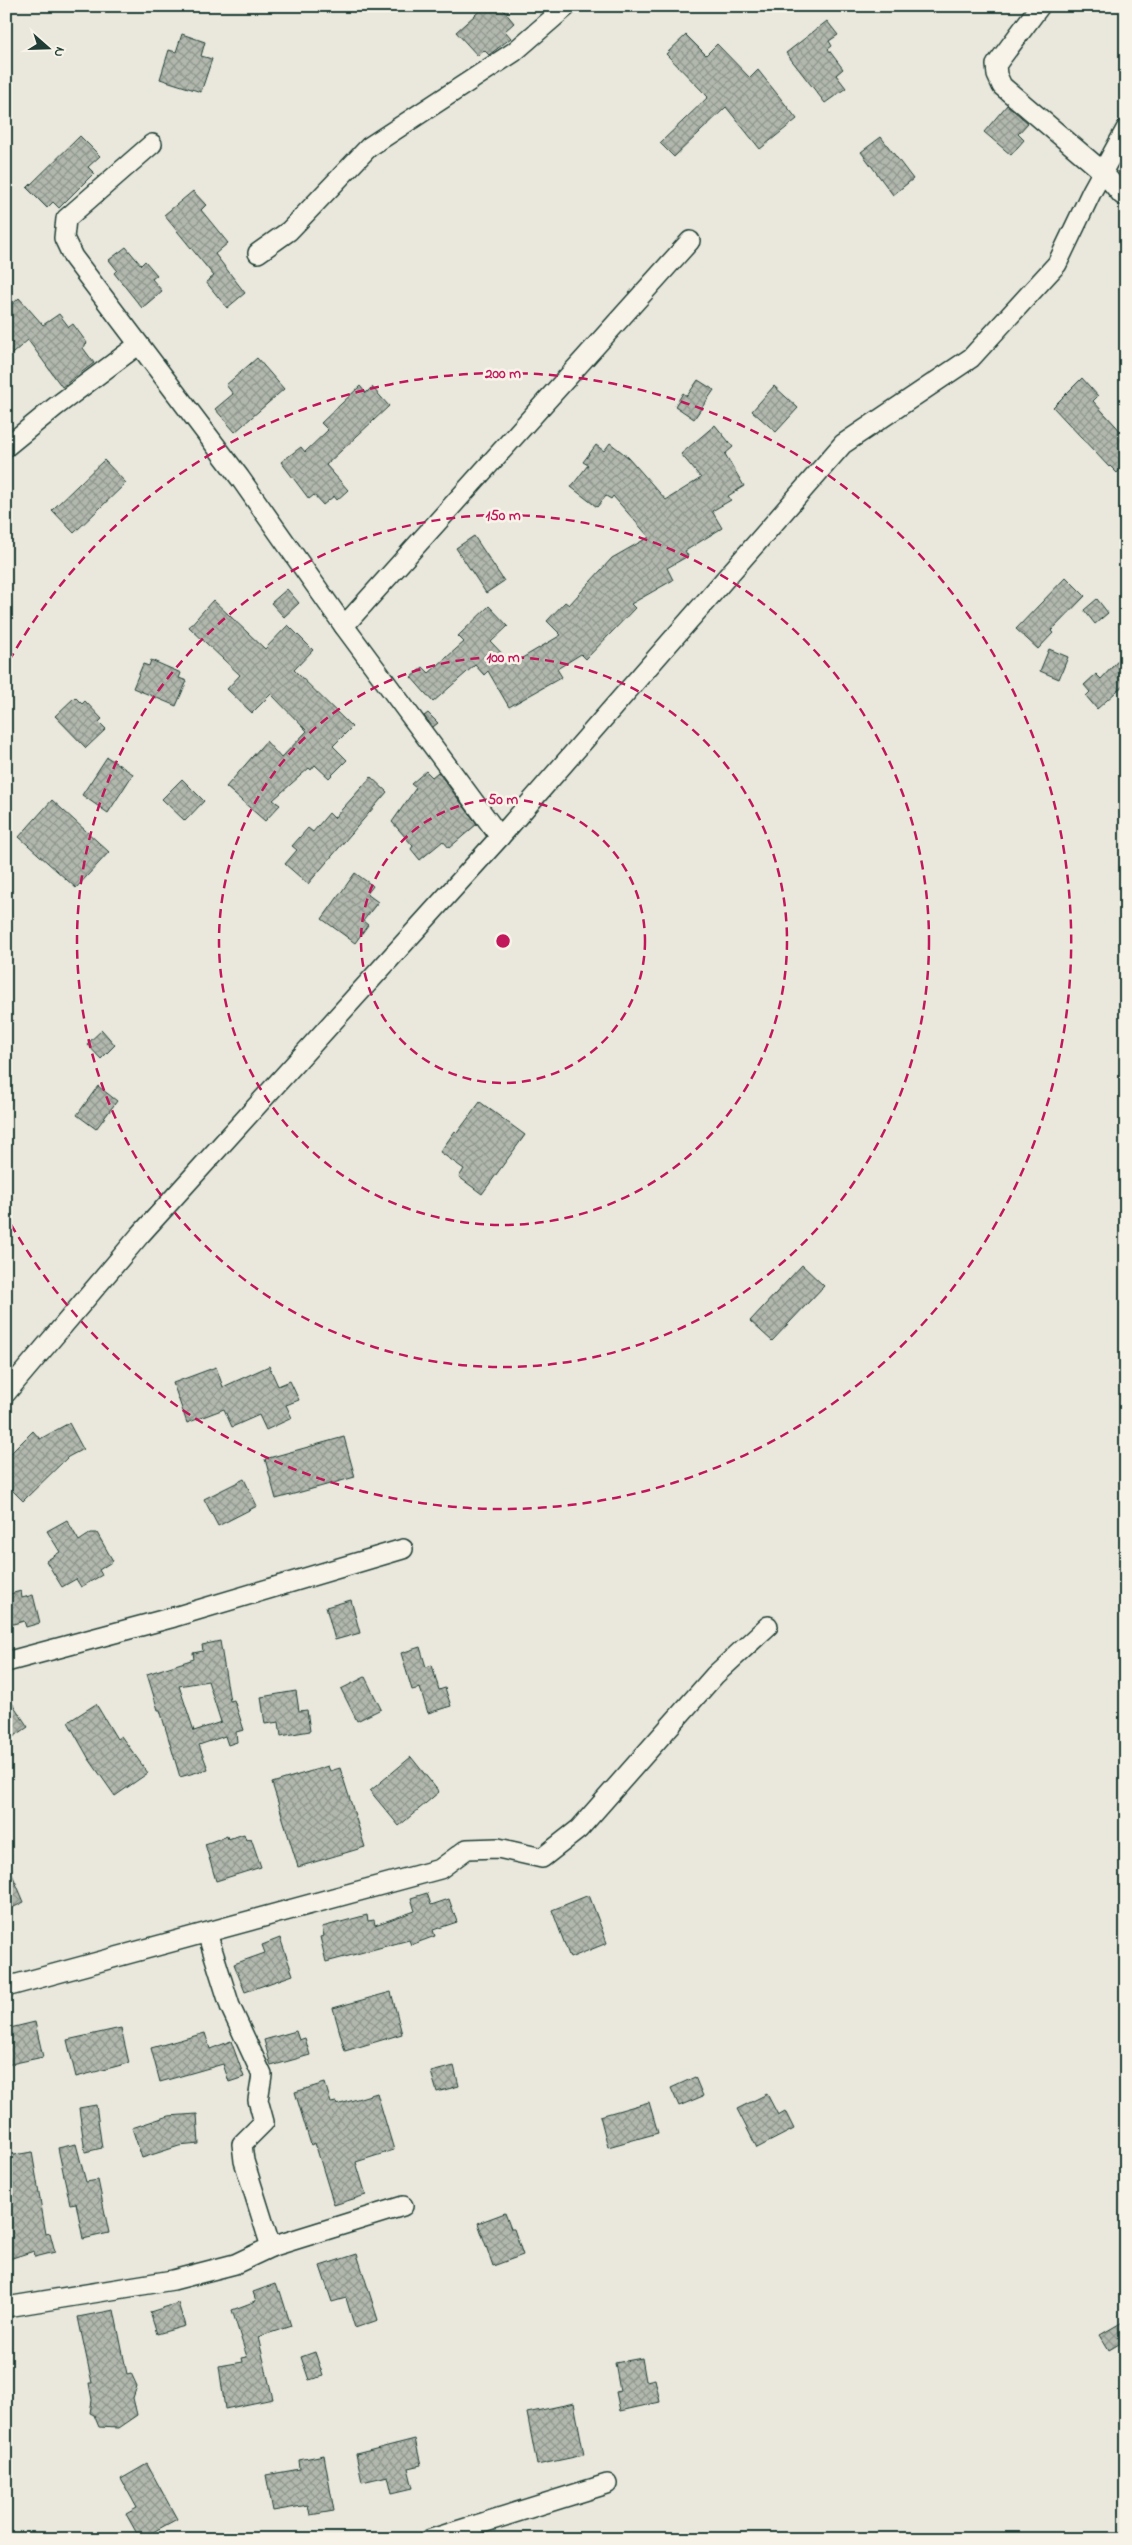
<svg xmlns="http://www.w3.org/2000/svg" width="1132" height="2545" font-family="'Indie Flower',sans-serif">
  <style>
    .building { fill: url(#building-cross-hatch); stroke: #1f3d34; fill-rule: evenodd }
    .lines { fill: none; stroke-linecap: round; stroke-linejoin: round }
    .minor-casing { stroke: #1f3d34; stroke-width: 22 }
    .minor { stroke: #f7f3e8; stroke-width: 19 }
    .ring { fill: none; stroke: #c2185b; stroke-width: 2.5; stroke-dasharray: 9 6 }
    .centre { fill: #c2185b; stroke: #f7f3e8; stroke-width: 2.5 }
    .ring-label { font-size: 15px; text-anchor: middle; font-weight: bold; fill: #c2185b; stroke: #f7f3e8; stroke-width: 5; stroke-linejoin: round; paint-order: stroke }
  </style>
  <defs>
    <pattern id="building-cross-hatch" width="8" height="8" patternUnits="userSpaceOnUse" patternTransform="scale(1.25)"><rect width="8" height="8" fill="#b2b8ae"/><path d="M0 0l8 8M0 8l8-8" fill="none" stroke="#90978e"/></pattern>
  </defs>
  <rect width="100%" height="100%" fill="#eae8dd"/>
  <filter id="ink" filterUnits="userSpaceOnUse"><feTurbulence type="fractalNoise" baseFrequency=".02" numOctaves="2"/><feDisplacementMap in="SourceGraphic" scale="10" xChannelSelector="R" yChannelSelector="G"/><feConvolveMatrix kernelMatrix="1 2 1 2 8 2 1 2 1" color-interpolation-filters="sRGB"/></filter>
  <g filter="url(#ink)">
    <g class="building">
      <polygon points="485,6 500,6 514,23 505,31 511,38 489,55 484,50 478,56 456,32"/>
      <polygon points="827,21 838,35 829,41 832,46 828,49 843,69 836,75 846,88 825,103 786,53"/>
      <polygon points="182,34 205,42 201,56 212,59 201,92 160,79 169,50 176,52"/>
      <polygon points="686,35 706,55 717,44 750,78 758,70 797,119 760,149 726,107 674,157 660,143 708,97 666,54"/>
      <polygon points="1007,105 1028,123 1018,134 1024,140 1011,155 984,132"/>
      <polygon points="80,136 100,156 88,167 94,173 59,208 53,202 47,208 27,188"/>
      <polygon points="881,137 913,179 893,195 861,152"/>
      <polygon points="193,191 206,205 201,210 228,243 215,254 245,293 227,308 206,282 214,276 164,215"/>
      <polygon points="126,247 141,265 145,261 157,275 152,279 162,291 142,308 114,273 117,270 109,260"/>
      <polygon points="19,298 43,325 59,314 69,327 73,324 87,343 83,348 94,363 62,387 28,340 6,359 6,310"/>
      <polygon points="257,358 284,389 235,432 215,409 233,394 226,385"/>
      <polygon points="1082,378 1098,396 1093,401 1126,437 1126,464 1117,473 1110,466 1109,467 1053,407"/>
      <polygon points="698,380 714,390 694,419 675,406 683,393 687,396"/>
      <polygon points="360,386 366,393 372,387 389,406 326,465 348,490 337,500 334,496 323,505 314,495 309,499 281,462 301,447 305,452 328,430 321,423"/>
      <polygon points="774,386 798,408 776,432 752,411"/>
      <polygon points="715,425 733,447 725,454 744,486 728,496 731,500 712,511 722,528 685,551 688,556 667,568 673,580 631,604 635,608 586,659 581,654 557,669 562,677 509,707 488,671 484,675 475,665 433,702 411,677 423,667 429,673 464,642 458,636 489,606 508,626 491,642 512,664 561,635 547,621 565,602 569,605 612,558 649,537 613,496 611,499 606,496 597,507 571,487 588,465 583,462 596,445 604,451 610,443 628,457 666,500 701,478 681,454"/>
      <polygon points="104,460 126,483 74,533 52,510"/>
      <polygon points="474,536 504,581 486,593 456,548"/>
      <polygon points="1066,577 1085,596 1051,631 1053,633 1038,649 1016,629"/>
      <polygon points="287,589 299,603 284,617 271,603"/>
      <polygon points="1097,599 1108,613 1095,624 1084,610"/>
      <polygon points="213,600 265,649 288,625 313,650 294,670 352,727 333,746 347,760 329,778 315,765 311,770 309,768 273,800 280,805 265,821 226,787 266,741 281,758 307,731 271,694 252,713 227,689 240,675 189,627"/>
      <polygon points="1049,649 1068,657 1059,679 1040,671"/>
      <polygon points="1126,652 1126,683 1097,709 1086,696 1090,692 1084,685 1096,674 1101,679"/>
      <polygon points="151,660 181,673 179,678 187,681 176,706 133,688 143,664 149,666"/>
      <polygon points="75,697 82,704 85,701 102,719 99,722 106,729 86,748 55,716"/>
      <polygon points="428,713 438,723 433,727 424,716"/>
      <polygon points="107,757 133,774 108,813 82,795"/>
      <polygon points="426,771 432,777 438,772 477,824 449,848 443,841 420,860 411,849 413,846 392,822 416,788 411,784"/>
      <polygon points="371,777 387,792 308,884 285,864 297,850 292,846 308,828 313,832 329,813 334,818"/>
      <polygon points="182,779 204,801 185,821 162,799"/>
      <polygon points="52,800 109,852 76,888 19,837"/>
      <polygon points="355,873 373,886 367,894 378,902 363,921 368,925 355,943 322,919"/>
      <polygon points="102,1030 115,1045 101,1059 87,1044"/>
      <polygon points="98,1086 117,1101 96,1129 77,1115"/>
      <polygon points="480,1102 525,1135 482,1194 459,1177 464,1169 440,1152 455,1131 457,1133"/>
      <polygon points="802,1265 824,1286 772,1341 750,1321"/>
      <polygon points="269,1366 278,1386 290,1381 299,1400 286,1405 292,1418 266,1430 259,1415 232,1427 224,1409 187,1423 173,1383 216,1367 223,1387"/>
      <polygon points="69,1423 83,1449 68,1457 23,1501 6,1484 6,1458 33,1431 40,1439"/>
      <polygon points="344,1437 355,1477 276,1499 265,1459"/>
      <polygon points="244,1479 257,1506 218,1526 204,1499"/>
      <polygon points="67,1520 79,1541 91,1533 97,1533 113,1561 99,1570 102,1575 81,1587 76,1579 62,1587 46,1561 60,1552 47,1531"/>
      <polygon points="21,1591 22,1598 33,1595 40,1623 26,1627 24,1621 6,1626 6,1595"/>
      <polygon points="351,1600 360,1633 335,1640 326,1607"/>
      <path d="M220 1641 230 1701 234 1700 244 1730 236 1732 237 1742 228 1745 225 1736 199 1745 208 1769 180 1777 160 1710H158L147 1674 194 1659 193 1653 203 1651 202 1645ZM208 1681 221 1722 194 1731 179 1686Z"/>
      <polygon points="420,1647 426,1667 432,1665 439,1690 445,1688 451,1706 428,1713 420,1688 412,1690 401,1653"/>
      <polygon points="365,1677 381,1709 357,1721 341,1689"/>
      <polygon points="296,1691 299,1711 307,1710 310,1731 281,1736 279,1722 265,1724 261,1697"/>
      <polygon points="6,1694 28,1727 6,1742"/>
      <polygon points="96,1704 117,1739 121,1736 148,1773 115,1796 89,1759 68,1722"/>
      <polygon points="411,1757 439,1792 399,1826 370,1791"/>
      <polygon points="328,1766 330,1771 340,1768 365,1847 298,1867 272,1783"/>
      <polygon points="244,1834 246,1840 251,1838 261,1867 216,1881 205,1844 227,1836 228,1839"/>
      <polygon points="6,1860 24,1902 6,1911"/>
      <polygon points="427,1893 431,1905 449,1899 457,1922 433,1930 435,1936 411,1945 409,1940 326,1962 320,1937 324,1936 322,1927 367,1915 368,1921 374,1920 375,1925 415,1911 411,1898"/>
      <polygon points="589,1895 607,1943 570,1958 552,1910"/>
      <polygon points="280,1938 293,1975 245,1992 234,1964 265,1953 262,1945"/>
      <polygon points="391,1992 402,2034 345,2051 333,2008"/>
      <polygon points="35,2022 43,2057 6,2065 6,2029"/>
      <polygon points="121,2028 129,2063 76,2077 67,2040"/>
      <polygon points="296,2031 299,2040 305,2038 310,2055 271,2066 264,2040"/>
      <polygon points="205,2033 210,2049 231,2041 244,2077 229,2082 223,2064 160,2082 151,2048"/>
      <polygon points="454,2066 459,2086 437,2092 431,2072"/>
      <polygon points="695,2077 703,2096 679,2106 671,2088"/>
      <polygon points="325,2083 331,2103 336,2102 337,2105 377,2093 394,2150 356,2162 366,2195 334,2205 315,2143 311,2145 295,2092"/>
      <polygon points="767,2094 778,2115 785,2111 794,2129 757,2148 737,2109"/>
      <polygon points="649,2102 658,2133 608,2147 600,2116"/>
      <polygon points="96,2105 102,2148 85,2152 79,2108"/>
      <polygon points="197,2114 199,2144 179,2146 142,2158 132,2128 168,2116"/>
      <polygon points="76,2144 86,2182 98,2180 109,2233 83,2239 76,2203 70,2204 58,2148"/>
      <polygon points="32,2152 46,2234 50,2233 55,2252 35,2257 34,2251 6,2260 6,2186 11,2185 8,2156"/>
      <polygon points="505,2213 511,2229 514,2229 523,2255 493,2266 478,2223"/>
      <polygon points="357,2254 378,2320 355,2328 346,2298 332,2302 320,2266"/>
      <polygon points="275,2284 278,2292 280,2291 291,2326 258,2337 273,2399 225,2409 219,2366 243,2362 242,2358 247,2357 232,2310 256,2301 253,2292"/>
      <polygon points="178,2303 185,2326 157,2334 150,2312"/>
      <polygon points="114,2310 127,2374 131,2373 137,2386 133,2398 137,2415 118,2428 99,2427 94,2415 90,2413 92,2400 89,2383 92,2383 78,2317"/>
      <polygon points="1126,2320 1126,2340 1109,2350 1100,2335"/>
      <polygon points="315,2352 323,2376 309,2380 301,2357"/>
      <polygon points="642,2358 646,2381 655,2379 660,2402 620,2411 616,2392 620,2391 615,2363"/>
      <polygon points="574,2403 584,2455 537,2465 527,2413"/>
      <polygon points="415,2439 421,2465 408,2468 413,2488 392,2493 388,2476 362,2482 356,2454"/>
      <polygon points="324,2455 334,2511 310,2515 308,2505 273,2511 266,2475 300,2469 299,2460"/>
      <polygon points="147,2464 177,2519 140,2539 126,2514 137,2508 121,2479"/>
    </g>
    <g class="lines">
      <defs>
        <g id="minor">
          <polyline points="1040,6 996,65 997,75 1002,86 1102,171 1122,195 1126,192"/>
          <polyline points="152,144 66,219 64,238 73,257 240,478 344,626 500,837"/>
          <polyline points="258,253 289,231 369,147 514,52 567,6"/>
          <polyline points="6,447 55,407 138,345"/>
          <polyline points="344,626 690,241"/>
          <polyline points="6,1393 140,1235 500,837 843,444 971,358 1057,264 1092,191 1126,129"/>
          <polyline points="6,1662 174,1617 403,1549"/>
          <polyline points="207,1933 230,2006 262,2075 258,2100 264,2122 242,2144 244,2161 271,2247"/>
          <polyline points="6,1987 440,1869 467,1849 498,1848 542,1858 579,1829 715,1675 768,1626"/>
          <polyline points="6,2307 173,2280 235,2264 271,2247 403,2206"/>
          <polyline points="431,2539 607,2484"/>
        </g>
      </defs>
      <use href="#minor" class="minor-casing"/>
      <use href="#minor" class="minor"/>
    </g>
  </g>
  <g class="ring">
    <circle cx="503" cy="941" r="142"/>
    <circle cx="503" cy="941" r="284"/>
    <circle cx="503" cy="941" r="426"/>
    <path d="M9 661A568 568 0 1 1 9 1221"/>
  </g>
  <circle cx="503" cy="941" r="8" class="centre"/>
  <g class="ring-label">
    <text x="503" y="378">200 m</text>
    <text x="503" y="520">150 m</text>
    <text x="503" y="662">100 m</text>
    <text x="503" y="804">50 m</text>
  </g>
  <rect width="1132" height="2545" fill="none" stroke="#f7f3e8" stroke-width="25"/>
  <rect x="12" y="12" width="1107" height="2520" fill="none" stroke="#1f3d34" stroke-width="2" filter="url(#ink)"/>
  <g transform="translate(48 48) rotate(110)" stroke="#f7f3e8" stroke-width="4" paint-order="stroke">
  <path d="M0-4L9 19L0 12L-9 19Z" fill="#1f3d34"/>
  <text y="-8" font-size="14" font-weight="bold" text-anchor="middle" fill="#1f3d34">N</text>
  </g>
</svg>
